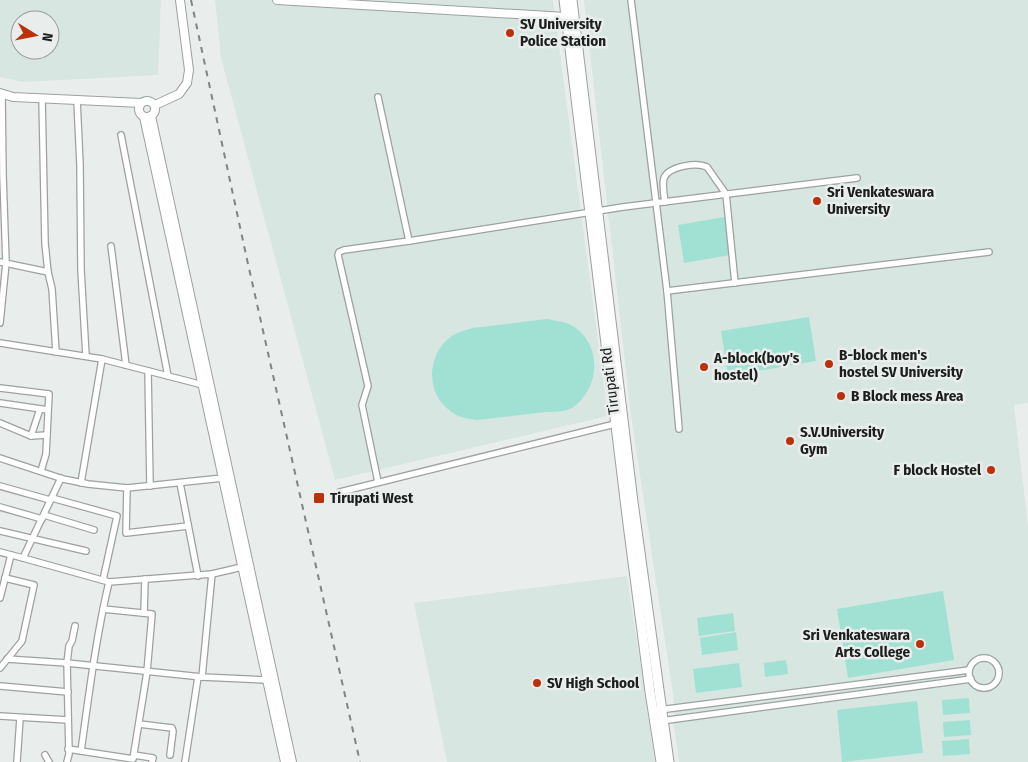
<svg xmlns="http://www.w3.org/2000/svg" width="1028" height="762" font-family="'Fira Sans Condensed',sans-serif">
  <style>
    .built { fill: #d8e6e2; fill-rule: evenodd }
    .green { fill: #a0e1d4 }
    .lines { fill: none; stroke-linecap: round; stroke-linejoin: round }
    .street-casing { stroke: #9ca1a0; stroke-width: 8 }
    .secondary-casing { stroke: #9ca1a0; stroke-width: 10 }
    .primary-casing { stroke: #9ca1a0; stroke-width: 11 }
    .street { stroke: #fff; stroke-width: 5.5 }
    .secondary { stroke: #fff; stroke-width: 8 }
    .primary { stroke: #fff; stroke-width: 9 }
    .rail { stroke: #818484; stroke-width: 2; stroke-dasharray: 6 6; stroke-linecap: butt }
    .poi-dot { fill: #bb310b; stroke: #e9eeed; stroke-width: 2 }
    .labels { text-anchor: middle; stroke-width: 5; stroke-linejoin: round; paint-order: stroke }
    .poi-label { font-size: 15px; font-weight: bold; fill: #1d1f1f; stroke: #e9eeed; text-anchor: start }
    .street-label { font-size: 15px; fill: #1d1f1f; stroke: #e9eeed }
  </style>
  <rect width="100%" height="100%" fill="#e9eeed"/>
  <g class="built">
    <path d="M0 0H161L158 75 23 82 0 77ZM20 20H50V50H20Z"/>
    <polygon points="215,0 553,0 608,416 335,480 221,58"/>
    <polygon points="584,0 1028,0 1028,403 1014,405 1028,526 1028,762 679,762 674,727 674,701 631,416"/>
    <polygon points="627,576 655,762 447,762 414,603"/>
  </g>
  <g class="green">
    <polygon points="730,216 736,254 684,263 678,225"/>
    <polygon points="809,317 816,361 728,376 721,331"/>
    <path d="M547 319C557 321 568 322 576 328 603 349 599 389 572 408 565 412 554 412 546 412L477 420C467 419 457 417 449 410 425 391 427 353 452 336 458 332 466 330 473 328Z"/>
    <polygon points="943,591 954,660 848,678 837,609"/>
    <polygon points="733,613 735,631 699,636 697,618"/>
    <polygon points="736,632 738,650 702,655 700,638"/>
    <polygon points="786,660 788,674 765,677 764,663"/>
    <polygon points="739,663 742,687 696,693 693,669"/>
    <polygon points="969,698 970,713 943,715 942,700"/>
    <polygon points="917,701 923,753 842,762 837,710"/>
    <polygon points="970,720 971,735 944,737 943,722"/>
    <polygon points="969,739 970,754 943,756 942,741"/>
  </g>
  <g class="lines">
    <defs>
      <g id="street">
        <polyline points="631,0 667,291 679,429"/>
        <polyline points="378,97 409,241 623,207 857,178"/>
        <polyline points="42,98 45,243 48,272 52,289 56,352"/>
        <polyline points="77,100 80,165 81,270 86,356"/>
        <polyline points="121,135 168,376"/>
        <path d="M665 202C664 195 662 185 664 178 669 166 697 162 707 167L726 194 735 283"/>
        <polyline points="111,246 126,365"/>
        <polyline points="0,262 48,272"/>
        <polyline points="667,291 989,252"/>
        <polyline points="0,323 6,263 3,175 2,94"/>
        <polyline points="0,343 102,359 203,385"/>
        <polyline points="148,371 150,486"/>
        <polyline points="0,388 49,394 46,454 41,471"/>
        <polyline points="0,403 48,410"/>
        <polyline points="0,423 31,436 47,435"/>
        <polyline points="31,436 40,409"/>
        <polyline points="0,458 63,479 88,484 127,488 223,478"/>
        <polyline points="61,478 23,558 109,582"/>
        <polyline points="378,482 362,405 368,386 338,255 339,252 344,250 409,241"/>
        <polyline points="81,483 102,359"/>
        <polyline points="180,483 198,576"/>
        <polyline points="0,486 50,500"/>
        <polyline points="127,488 126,533 188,526"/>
        <polyline points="340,492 615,424"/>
        <polyline points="52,498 117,516 103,580"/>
        <polyline points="0,507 42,519"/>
        <polyline points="44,515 94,530"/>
        <polyline points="0,531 86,551"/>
        <polyline points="0,552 23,558"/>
        <polyline points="212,574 242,567"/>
        <polyline points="0,598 11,555"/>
        <polyline points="144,613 145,579"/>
        <circle cx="984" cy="673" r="15"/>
        <polyline points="7,659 67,663 69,646 72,641 75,626"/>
        <polyline points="0,668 22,641 34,585 5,578"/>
        <polyline points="0,686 68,692"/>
        <polyline points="659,710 969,670"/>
        <polyline points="0,716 68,720"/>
        <polyline points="661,721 971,679"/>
        <polyline points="139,724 172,728 173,731 170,755"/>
        <polyline points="68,749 133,759 147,672 152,614 103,609"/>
        <path d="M81 751C89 694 96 637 109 582L212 574 202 677"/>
        <polyline points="45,755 49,762"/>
        <polyline points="134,755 153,758 152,762"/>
        <polyline points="17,762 20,718"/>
        <polyline points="67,762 69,754 67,663 202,677 267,680"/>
        <polyline points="185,762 198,677"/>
      </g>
      <g id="secondary">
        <polyline points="277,0 566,17"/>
        <polyline points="0,93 13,97 141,103"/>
        <circle cx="147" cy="109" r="8"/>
        <polyline points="155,105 179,94 187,83 189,70 180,0"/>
        <polyline points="151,116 292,762"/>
        <polyline points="144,117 285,762"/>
      </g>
      <g id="primary">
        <polyline points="564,0 628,524 650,692 661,762"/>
        <polyline points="572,0 633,502 669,762"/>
      </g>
    </defs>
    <use href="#street" class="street-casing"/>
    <use href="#secondary" class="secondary-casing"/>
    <use href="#primary" class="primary-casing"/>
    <use href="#street" class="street"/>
    <use href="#secondary" class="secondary"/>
    <use href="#primary" class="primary"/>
    <polyline class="rail" points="191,0 248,264 360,762"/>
  </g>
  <g class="poi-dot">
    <circle cx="510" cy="33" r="5"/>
    <circle cx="817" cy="201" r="5"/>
    <circle cx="829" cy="364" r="5"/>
    <circle cx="704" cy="367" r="5"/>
    <circle cx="841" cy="396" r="5"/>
    <circle cx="790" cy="441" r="5"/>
    <circle cx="991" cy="470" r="5"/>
    <rect x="313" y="492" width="12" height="12" rx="2.5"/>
    <circle cx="920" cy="644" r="5"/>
    <circle cx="537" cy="683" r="5"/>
  </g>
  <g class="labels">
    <g class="poi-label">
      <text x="520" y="29">SV University<tspan x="520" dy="17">Police Station</tspan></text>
      <text x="827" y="197">Sri Venkateswara<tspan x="827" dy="17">University</tspan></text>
      <text x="839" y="360">B-block men's<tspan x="839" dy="17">hostel SV University</tspan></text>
      <text x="714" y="363">A-block(boy's<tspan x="714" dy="17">hostel)</tspan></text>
      <text x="851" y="401">B Block mess Area</text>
      <text x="800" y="437">S.V.University<tspan x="800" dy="17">Gym</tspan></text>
      <text x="981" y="475" text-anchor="end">F block Hostel</text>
      <text x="330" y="503">Tirupati West</text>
      <text x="910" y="640" text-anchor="end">Sri Venkateswara<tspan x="910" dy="17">Arts College</tspan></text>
      <text x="547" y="688">SV High School</text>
    </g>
    <g class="street-label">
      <text transform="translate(610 381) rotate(-97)" y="5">Tirupati Rd</text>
    </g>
  </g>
  <g transform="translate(35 35) rotate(100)"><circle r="24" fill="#e9eeed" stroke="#979b9b"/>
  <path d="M0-4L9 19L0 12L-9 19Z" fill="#bb310b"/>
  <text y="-8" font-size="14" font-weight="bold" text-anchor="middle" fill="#1d1f1f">N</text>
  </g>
</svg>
